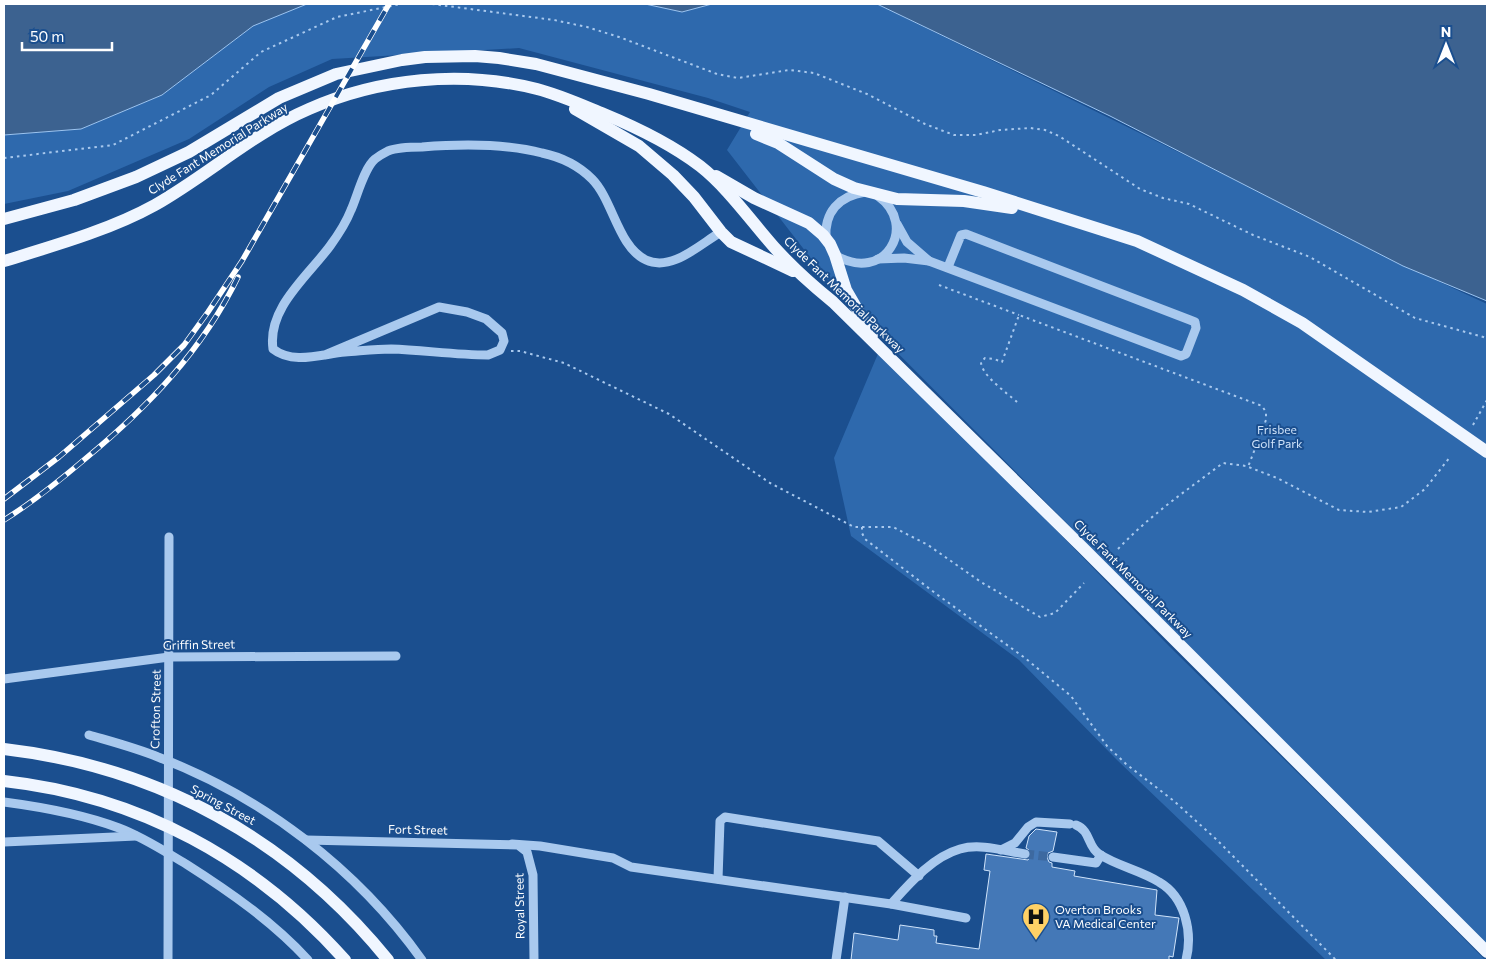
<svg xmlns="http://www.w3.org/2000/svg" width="1491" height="964" font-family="Commissioner,sans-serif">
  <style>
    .green { fill: #2e69ad }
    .water { fill: #3c6290; stroke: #9cc4f0 }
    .building { fill: #4478b7; stroke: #cfe3fa }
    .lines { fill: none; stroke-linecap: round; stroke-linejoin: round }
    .minor-tunnel { stroke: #3d69a0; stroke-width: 9; stroke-dasharray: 9 4.5; stroke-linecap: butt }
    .path { stroke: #a9c9ee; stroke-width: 2; stroke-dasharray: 2.5 4; stroke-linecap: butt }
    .minor { stroke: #a9c9ee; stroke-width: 9 }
    .major { stroke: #f0f6ff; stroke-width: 12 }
    .rail-casing { stroke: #fff; stroke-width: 5.5 }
    .rail { stroke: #1b4f8f; stroke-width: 4; stroke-dasharray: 11; stroke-linecap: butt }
    .labels { text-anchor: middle; stroke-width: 4; stroke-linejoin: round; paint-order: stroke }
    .street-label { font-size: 12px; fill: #fff; stroke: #1b4f8f }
    .park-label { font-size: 12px; fill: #cfe3fa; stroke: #1b4f8f }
    .poi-label { font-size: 12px; fill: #fff; stroke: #1b4f8f; text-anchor: start }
  </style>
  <rect width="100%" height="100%" fill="#1b4f8f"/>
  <g class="green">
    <polygon points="305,4 645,4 682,12 712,4 877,4 1221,173 1382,255 1487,304 1487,946 837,292 727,150 750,112 708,98 519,48 332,59 269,87 189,139 68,191 4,204 4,135 81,129 162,95 253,26"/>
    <polygon points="880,349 1169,646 1377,851 1485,960 1326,960 1117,760 1019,660 851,536 834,458"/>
  </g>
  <g class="water">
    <polygon points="4,4 307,4 253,26 162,95 81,129 4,135"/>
    <polygon points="645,4 712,4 682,12"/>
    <polygon points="877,4 1487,4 1487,301 1403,266 1110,116"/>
  </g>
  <polygon class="building" points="1036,829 1057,832 1053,851 1048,853 1047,857 1049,862 1052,863 1052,867 1075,871 1074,876 1157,890 1155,915 1179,918 1173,957 1169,956 1169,960 851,960 854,933 898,940 900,925 934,930 934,936 937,936 936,943 979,949 990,871 984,870 986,854 1028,860 1031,855 1029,850 1026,848 1029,836"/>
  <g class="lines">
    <polyline class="minor-tunnel" points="1025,854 1053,857"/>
    <g class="path">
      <polyline points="432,4 554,20 587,27 619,37 717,74 738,78 789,70 814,73 867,94 925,124 954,135 976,135 1000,130 1030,128 1045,130 1059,136 1140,189 1163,198 1189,204 1253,235 1310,257 1415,318 1487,338"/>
      <polyline points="4,158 113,145 211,95 261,52 337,17 401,4"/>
      <polyline points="939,285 1019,315"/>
      <polyline points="511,351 520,351 564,363 669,414 770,483 854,527 893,527 928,545 981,582 1040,617 1055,613 1084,583"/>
      <path d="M1017 402C1007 393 981 375 981 362L985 358 994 359 1002 362 1019 315 1262 406 1266 412V420L1248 467"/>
      <polyline points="1473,425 1487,400"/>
      <polyline points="862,527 862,533 865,539 935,593 1025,658 1071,696 1107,746 1126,764 1174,801 1217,840 1336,960"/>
      <path d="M1118 549C1149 516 1187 490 1223 463L1246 466 1277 478 1339 510 1368 512 1401 507 1425 489 1450 457"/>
    </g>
    <g class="minor">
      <polyline points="897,224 907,242 929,261"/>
      <path d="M826 239C824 212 839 196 865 192"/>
      <path d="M835 255C885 285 919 225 878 196"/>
      <polyline points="878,259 904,258 929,261 1181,356 1186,354 1196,328 1195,322 1190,320 966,234 961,235 948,267"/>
      <path d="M325 355 439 307 467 312 486 319 502 333 504 341 500 350 488 355C455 355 423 350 391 349 376 349 360 351 345 352 322 354 293 365 273 349 267 308 308 276 330 246 338 235 346 223 351 210 357 197 364 168 375 159 379 156 384 153 388 151 398 147 411 147 422 147 461 144 504 143 542 153 561 157 579 166 592 179 613 200 618 247 646 260 672 272 700 244 721 232"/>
      <polyline points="4,679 169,657 396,656"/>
      <path d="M89 735C113 742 136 748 158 757 263 797 357 869 422 960"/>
      <path d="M4 802C42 807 82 814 119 828 143 837 164 851 186 864 230 892 273 922 308 960"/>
      <path d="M1076 825C1091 831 1087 846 1099 854 1117 866 1140 870 1159 882 1185 897 1193 932 1186 960"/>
      <polyline points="306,840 518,845 527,852 533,875 534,960"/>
      <polyline points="4,842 136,836"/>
      <polyline points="512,844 540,846 613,858 631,867 891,904 966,918"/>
      <polyline points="1001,850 1015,843 1028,827 1036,822 1070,824"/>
      <polyline points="1053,857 1096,863 1101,855"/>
      <polyline points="718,879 720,821 725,817 878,841 919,876"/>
      <path d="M891 904C909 884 932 857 960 849 980 843 1005 851 1025 854"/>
      <polyline points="168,960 169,537"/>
      <polyline points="836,960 845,897"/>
    </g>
    <g class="major">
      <polyline points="575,109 639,146 673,175 694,197 721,232 731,242 793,271"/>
      <polyline points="756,134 778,143 834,179 854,188 897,199 964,201 1012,208"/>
      <polyline points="716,176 754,198 809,223 823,235 830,244 835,255 846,290 872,335"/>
      <polyline points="4,219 74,200 136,177 189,152 279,98 336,74 402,60 425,57 475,56 499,58 536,64 649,94 983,192 1137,241 1243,290 1302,323 1487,452"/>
      <path d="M4 261C53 246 110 230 155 205 208 175 253 133 309 109 379 78 462 70 537 89 560 95 582 105 604 114 638 128 671 144 700 166 727 187 751 221 774 247 792 267 812 285 833 302L1082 547 1487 952"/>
      <path d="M4 749C158 767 290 839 388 960"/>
      <path d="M4 781C139 796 255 859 345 960"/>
    </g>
    <defs>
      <g id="rail">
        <polyline points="4,499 59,457 154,375 184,345 208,312 242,261 389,4"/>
        <path d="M4 520C33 502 59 481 85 459 148 407 202 351 238 277"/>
      </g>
    </defs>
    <use href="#rail" class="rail-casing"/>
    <use href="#rail" class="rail"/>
  </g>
  <defs>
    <symbol id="hospital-pin" viewBox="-11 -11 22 30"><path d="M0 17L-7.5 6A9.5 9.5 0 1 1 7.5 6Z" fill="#ffd166" stroke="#1b4f8f"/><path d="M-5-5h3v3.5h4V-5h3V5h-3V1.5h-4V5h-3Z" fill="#111"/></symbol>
  </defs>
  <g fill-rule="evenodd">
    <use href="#hospital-pin" x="1020" y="901" width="32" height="43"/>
  </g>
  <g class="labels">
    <g class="street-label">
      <text transform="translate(218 149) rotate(-32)" y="4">Clyde Fant Memorial Parkway</text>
      <text transform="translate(844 295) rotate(44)" y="4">Clyde Fant Memorial Parkway</text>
      <text transform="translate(1133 579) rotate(45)" y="4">Clyde Fant Memorial Parkway</text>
      <text transform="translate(199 645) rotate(-1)" y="4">Griffin Street</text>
      <text transform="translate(156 709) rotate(-89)" y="4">Crofton Street</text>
      <text transform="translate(223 805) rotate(28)" y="4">Spring Street</text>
      <text transform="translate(418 830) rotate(1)" y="4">Fort Street</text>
      <text transform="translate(520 906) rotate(-91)" y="4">Royal Street</text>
    </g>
    <g class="park-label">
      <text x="1277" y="434">Frisbee<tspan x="1277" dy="14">Golf Park</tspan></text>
    </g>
    <g class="poi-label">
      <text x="1055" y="914">Overton Brooks<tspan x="1055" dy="14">VA Medical Center</tspan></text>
    </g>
  </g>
  <rect width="1491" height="964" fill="none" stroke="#ffffff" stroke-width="10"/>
  <g transform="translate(1446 45)" stroke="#1b4f8f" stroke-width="4" paint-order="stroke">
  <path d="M0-4L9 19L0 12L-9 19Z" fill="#ffffff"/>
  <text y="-8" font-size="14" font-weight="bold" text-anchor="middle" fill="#ffffff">N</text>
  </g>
  <path d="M22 42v8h90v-8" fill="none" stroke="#ffffff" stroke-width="2.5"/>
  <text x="30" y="42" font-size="15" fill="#ffffff" stroke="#1b4f8f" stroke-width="4" paint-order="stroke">50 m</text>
</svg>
